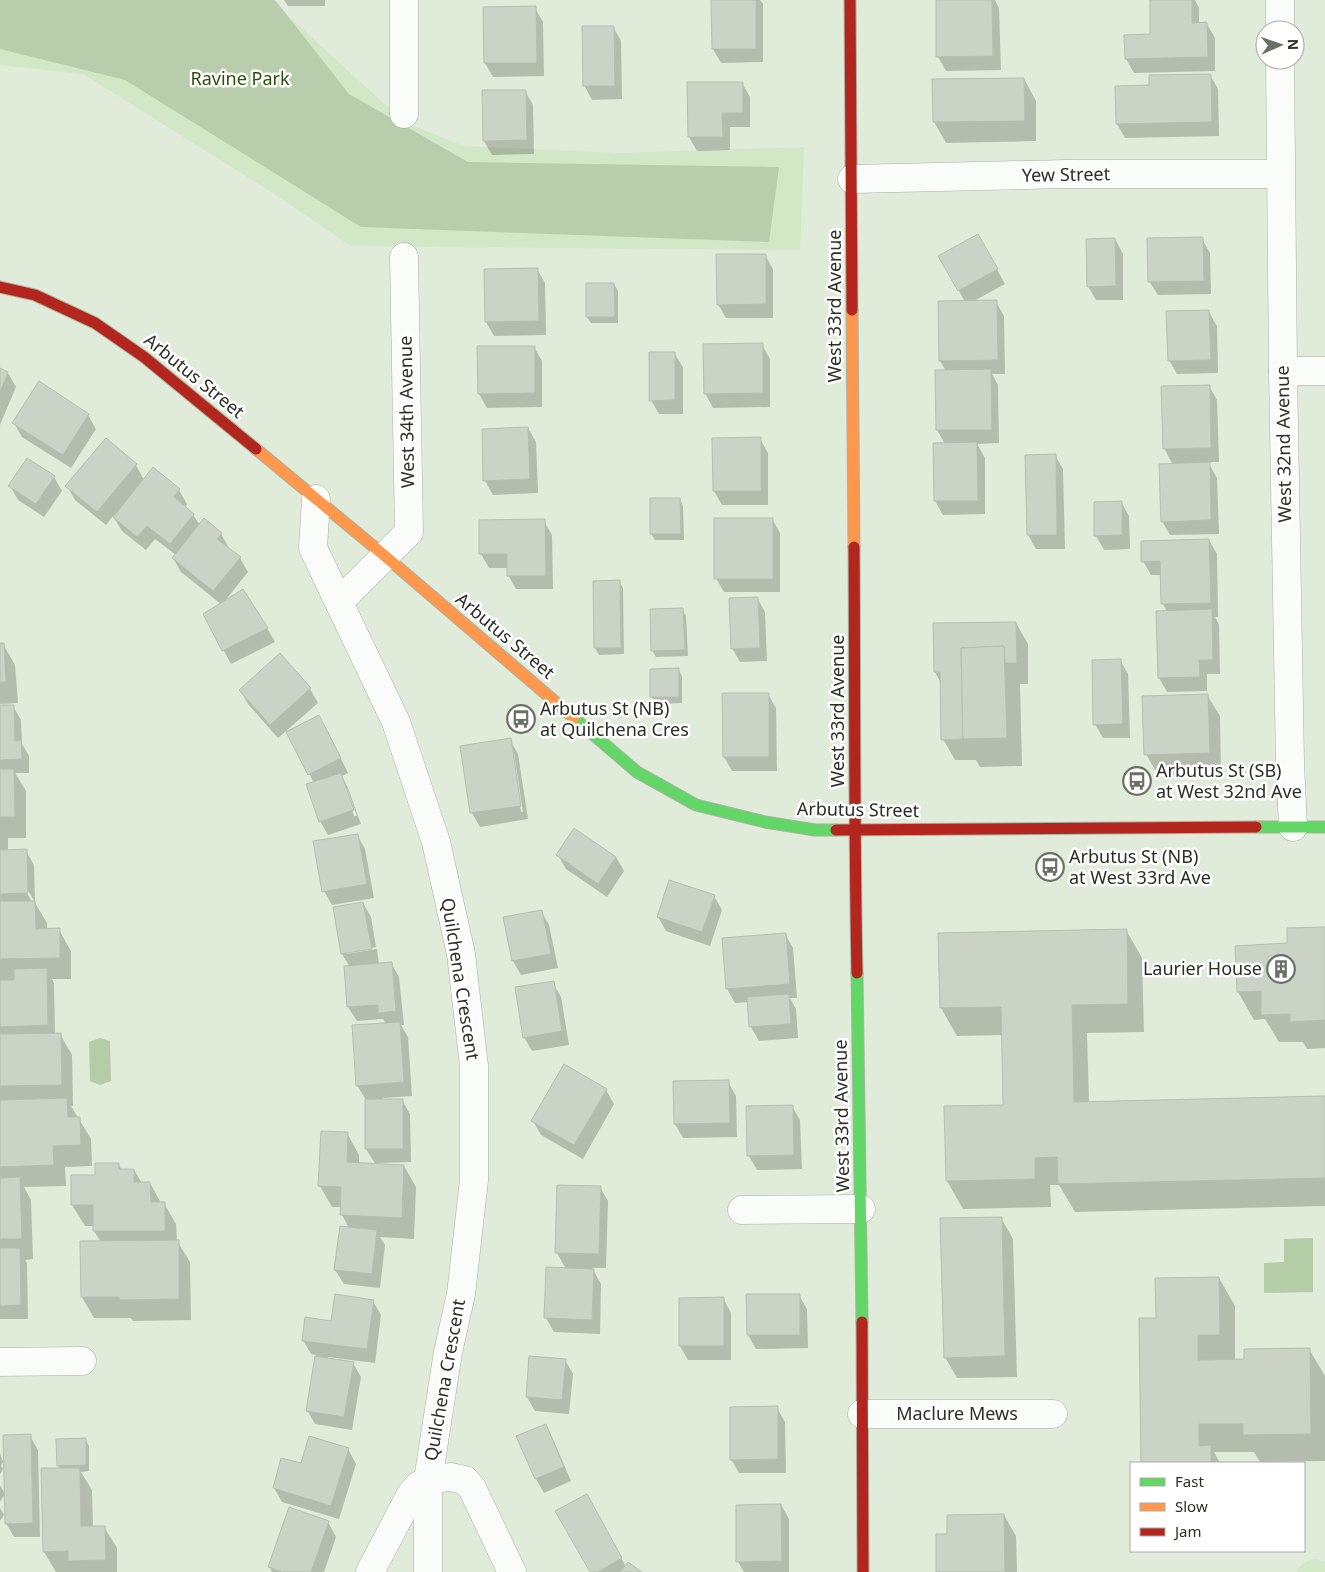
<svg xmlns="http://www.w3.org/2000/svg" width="1325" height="1572" font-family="'Noto Sans',sans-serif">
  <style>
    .green { fill: #d1e7c5 }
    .forest { fill: #b8cdab }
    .water { fill: #b5cda6 }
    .shadow { fill: #0003; fill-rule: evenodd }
    .building { fill: #cad3c5; stroke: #b6beb0 }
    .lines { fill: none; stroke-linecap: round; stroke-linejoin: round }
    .street-casing { stroke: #a9b2a4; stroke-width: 29 }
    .fast-casing { stroke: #a9b2a4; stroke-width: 13 }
    .slow-casing { stroke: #a9b2a4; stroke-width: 13 }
    .jam-casing { stroke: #a9b2a4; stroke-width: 13 }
    .street { stroke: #fafcf9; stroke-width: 28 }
    .fast { stroke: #63d668; stroke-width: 11 }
    .slow { stroke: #ff974d; stroke-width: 11 }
    .jam { stroke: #b3261e; stroke-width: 11 }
    .labels { text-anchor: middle; stroke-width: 5; stroke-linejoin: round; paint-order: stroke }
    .park-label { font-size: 18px; fill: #2b4f09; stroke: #fff }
    .street-label { font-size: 18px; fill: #283024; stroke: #fff }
    .poi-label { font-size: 18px; fill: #283024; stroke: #fff; text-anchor: start }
  </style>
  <rect width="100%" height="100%" fill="#e0ebd9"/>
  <g class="green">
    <polygon points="0,0 271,0 404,122 463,146 619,153 804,147 800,250 351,246 273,193 83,74 0,65"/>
    <path d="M1316 1559 1325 1562V1572H1296C1301 1564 1307 1560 1316 1559Z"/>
  </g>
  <polygon class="forest" points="0,0 275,0 349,94 468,162 779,167 769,242 361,227 125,80 0,49"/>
  <g class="water">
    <polygon points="100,1038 110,1041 111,1081 100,1085 90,1081 89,1042"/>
    <polygon points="1313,1238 1313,1292 1264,1293 1264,1263 1284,1262 1284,1239"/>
  </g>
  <g class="shadow">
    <polygon points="284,0 325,0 325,6 288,6"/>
    <polygon points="712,0 760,0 763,4 763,62 721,63 713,49"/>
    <polygon points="937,0 995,0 999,8 1001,70 946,71 938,57"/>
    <polygon points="1151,0 1195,0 1199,8 1199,24 1207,24 1215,38 1215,71 1134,73 1126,59 1152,36"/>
    <polygon points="535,8 543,22 544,76 493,77 485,63 484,9"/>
    <polygon points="613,27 621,41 622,99 592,100 584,85"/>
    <polygon points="1210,75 1218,89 1219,136 1125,138 1117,124 1151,86"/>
    <polygon points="1024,79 1036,101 1036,141 946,143 934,122"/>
    <polygon points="742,83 750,97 750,127 730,127 730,150 697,151 689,137"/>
    <polygon points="525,91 533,105 534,154 492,155 484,141"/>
    <polygon points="978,235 1005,284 972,302 996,302 1004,316 1005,374 992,374 998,385 999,443 977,444 985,458 985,514 943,515 935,501 945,444 937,430 936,371 946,371 940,361 965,302 940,256"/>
    <polygon points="1115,239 1123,254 1123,300 1096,300 1088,286"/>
    <polygon points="1202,239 1210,253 1211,294 1158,295 1149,281"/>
    <polygon points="765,255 773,269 773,318 726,318 718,304"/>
    <polygon points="537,269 545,283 546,335 494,336 486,322"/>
    <polygon points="614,284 618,291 618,323 591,323 587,317"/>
    <polygon points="1209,312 1217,326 1218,373 1177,374 1169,360"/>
    <polygon points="762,345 770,359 770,407 713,408 705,393"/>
    <polygon points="534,347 542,361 542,407 487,408 479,394"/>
    <polygon points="674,353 683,367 683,414 659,414 651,400"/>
    <polygon points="0,370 8,373 16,387 0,425"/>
    <polygon points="1209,386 1217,400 1219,462 1208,462 1217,478 1219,534 1170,535 1162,521 1173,465 1164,448"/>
    <polygon points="88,415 96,429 71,468 22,437 14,423"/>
    <polygon points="528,428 536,442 538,493 493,495 485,481"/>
    <polygon points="760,439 768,453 768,505 722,505 714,491"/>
    <polygon points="1055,455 1063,469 1065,549 1036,549 1028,535"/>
    <polygon points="136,465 144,480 153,469 179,490 187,504 185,508 193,515 200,525 221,534 229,548 228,549 240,558 248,572 224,602 267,628 275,642 231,664 205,615 221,604 181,572 173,558 176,555 155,539 146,550 122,531 113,516 106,525 75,500 67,486"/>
    <polygon points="54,477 62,491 44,517 18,500 10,486"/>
    <polygon points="680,499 683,506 684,540 655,540 651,534"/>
    <polygon points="1121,502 1129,516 1130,549 1104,550 1096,536"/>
    <polygon points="772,519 780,533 780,592 724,592 716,578"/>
    <polygon points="544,521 552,535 553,589 516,589 508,575 508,568 489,568 481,554"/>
    <polygon points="1209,540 1217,554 1218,617 1215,617 1219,625 1220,674 1207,674 1207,691 1167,692 1159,678 1167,612 1163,604 1162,575 1151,575 1143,561"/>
    <polygon points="619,581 623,588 624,654 599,655 595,648 594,582"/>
    <polygon points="757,598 765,612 767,661 740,662 732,648"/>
    <polygon points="682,609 686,616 688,656 656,657 652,650"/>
    <polygon points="1016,623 1028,644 1028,684 1020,684 1022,766 980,767 976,760 955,760 943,739 941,683 935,672"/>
    <polygon points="0,644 3,644 15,665 18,703 0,704"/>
    <polygon points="1120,660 1128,674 1130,738 1103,738 1095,724"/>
    <polygon points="678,669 682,676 682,703 655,704 652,697"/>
    <polygon points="310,689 318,703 278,738 248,704 240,690"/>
    <polygon points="768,694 776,708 777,771 732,771 724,757"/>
    <polygon points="1207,695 1220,716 1221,774 1158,775 1146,754"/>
    <path d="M13 706 21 720 22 744 29 756V773H15L26 791V838H8V851H26L34 865 35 903 47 923V930H59L71 951V979H52L54 983 55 1034H60L72 1055 73 1106H71L91 1139 92 1166 65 1167 66 1186 24 1187 31 1200 33 1259 25 1260 27 1263 28 1319H0V707ZM26 887 35 902H32L24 888Z"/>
    <path d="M327 730 348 773 342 776 348 788 361 824 328 835 320 821 314 783 288 732ZM345 788H347L357 816H354Z"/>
    <path d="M510 740 518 754 528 819 480 827 472 813ZM512 753H514L523 812H521Z"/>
    <polygon points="357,835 365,849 374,898 332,905 324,891"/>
    <polygon points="558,855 616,857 624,871 607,897 566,869"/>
    <polygon points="714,896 722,910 710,946 666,931 658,917"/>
    <polygon points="363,903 371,917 376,947 346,952 346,954 377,949 379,964 391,963 399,977 404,1025 401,1025 408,1037 412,1096 382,1098 382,1100 402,1100 410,1114 411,1162 378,1163 378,1165 404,1166 416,1187 414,1239 380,1237 385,1245 380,1288 344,1284 335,1270 349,1228 342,1215 342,1207 332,1207 320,1186 347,1133 359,1155 359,1164 376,1165 366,1149 366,1100 357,1085 386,1024 383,1019 357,1021 348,1007 350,967 342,954"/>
    <polygon points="541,911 549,925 558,968 521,975 513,961 505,918"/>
    <polygon points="1325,928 1325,1048 1307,1049 1303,1042 1279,1042 1265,1019 1254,1020 1238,992 1289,944"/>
    <polygon points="1126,930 1142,958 1144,1032 1087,1033 1089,1102 1325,1097 1325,1206 1075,1212 1059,1185 1050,1185 1051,1207 963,1209 947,1181 1004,1106 1003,1035 957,1036 941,1008 939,935"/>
    <polygon points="785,934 793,948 797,998 790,998 796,1009 798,1038 759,1041 751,1027 749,1002 735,1003 727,989"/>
    <polygon points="553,983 561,997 569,1045 532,1051 524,1037"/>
    <polygon points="728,1082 736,1096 737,1137 683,1138 675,1124"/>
    <polygon points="606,1090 614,1104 583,1159 541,1135 533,1121"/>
    <polygon points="792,1106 800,1120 802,1169 757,1170 749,1156 747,1107"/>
    <polygon points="118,1164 122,1170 134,1170 142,1183 150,1183 161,1203 164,1203 176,1224 177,1241 190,1262 191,1320 133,1321 131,1318 94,1318 82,1297 101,1242 94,1231 94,1226 85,1226 72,1205 96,1176"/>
    <polygon points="558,1186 600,1187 608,1201 606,1268 592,1268 601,1284 600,1334 554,1332 546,1318 547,1269 566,1269 557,1253"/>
    <polygon points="1001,1218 1013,1239 1017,1377 957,1378 945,1357"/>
    <polygon points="1219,1278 1235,1306 1235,1360 1309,1349 1325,1376 1325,1461 1260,1462 1254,1452 1214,1452 1220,1463 1142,1463 1140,1320 1157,1319"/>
    <polygon points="799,1295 807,1309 808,1348 756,1349 748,1335"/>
    <polygon points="723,1298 731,1313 731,1360 688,1360 680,1346"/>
    <polygon points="373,1301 381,1315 375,1363 328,1357 328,1359 353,1363 361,1377 352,1430 315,1424 307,1410 316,1355 311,1354 303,1340 332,1322"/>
    <polygon points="565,1360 573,1374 569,1414 535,1411 527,1397"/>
    <polygon points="777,1408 785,1422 786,1473 739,1473 731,1459"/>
    <polygon points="545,1425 553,1439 571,1481 544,1493 536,1479 518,1437"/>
    <polygon points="30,1436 38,1450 40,1537 14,1537 6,1523"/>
    <polygon points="85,1439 89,1446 89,1471 81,1472 92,1490 93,1527 104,1527 117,1548 117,1572 56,1572 44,1552 60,1469 58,1465"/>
    <polygon points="348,1449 356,1464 339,1519 282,1502 274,1488 301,1465"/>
    <polygon points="0,1453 3,1462 1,1466 3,1469 0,1474"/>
    <polygon points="0,1485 5,1494 0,1502"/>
    <polygon points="586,1495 626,1567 640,1572 591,1572"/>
    <polygon points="781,1505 789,1519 789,1572 744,1572 738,1562"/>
    <polygon points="0,1508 4,1515 0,1521"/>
    <polygon points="1004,1515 1016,1536 1017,1572 938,1572 948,1536"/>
    <polygon points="328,1522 336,1537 324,1572 272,1572 270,1567"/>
  </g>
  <g class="building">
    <polygon points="711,0 756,0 756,49 712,49"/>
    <polygon points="936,0 992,0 993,56 936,57"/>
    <polygon points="1150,0 1192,0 1192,23 1207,22 1208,57 1125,59 1124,35 1150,34"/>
    <polygon points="536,6 537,63 484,63 483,7"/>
    <polygon points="582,26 614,26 615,86 583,86"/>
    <polygon points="1211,74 1212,122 1116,124 1115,86 1149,85 1149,75"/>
    <polygon points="1024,78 1025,121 933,122 932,79"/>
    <polygon points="687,82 743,82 743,113 722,113 723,137 688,137"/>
    <polygon points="482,90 526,90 527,140 483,141"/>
    <polygon points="978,234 998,269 958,291 938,256"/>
    <polygon points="1203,237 1204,281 1148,282 1147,238"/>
    <polygon points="1115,238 1116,286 1087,287 1086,239"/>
    <polygon points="716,254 766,254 766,304 717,305"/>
    <polygon points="538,268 539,321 485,322 484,269"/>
    <polygon points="586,283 614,283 615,317 586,317"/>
    <polygon points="997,300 998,360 939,361 938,301"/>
    <polygon points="1209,310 1211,360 1168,361 1166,311"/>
    <polygon points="763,343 763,393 704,394 703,344"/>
    <polygon points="477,346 535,346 535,393 478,394"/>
    <polygon points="649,352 675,352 675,400 649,401"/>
    <polygon points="0,368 8,372 0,392"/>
    <polygon points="991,369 992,430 936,430 935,370"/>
    <polygon points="39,381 89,414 63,455 12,423"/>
    <polygon points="1210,385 1211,448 1163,449 1161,386"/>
    <polygon points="528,427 530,479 483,481 482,429"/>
    <polygon points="761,437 761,491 713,491 712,438"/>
    <polygon points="106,438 137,464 97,512 65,486"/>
    <polygon points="977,442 978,501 934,501 933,443"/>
    <polygon points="1056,454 1057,535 1027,535 1025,455"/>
    <polygon points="27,458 55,476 36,504 8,486"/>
    <polygon points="1210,462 1211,520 1161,522 1159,464"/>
    <polygon points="153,467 180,489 174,497 194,514 170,544 147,526 137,537 113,517"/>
    <polygon points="650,498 680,498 681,534 650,534"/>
    <polygon points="1122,501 1122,535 1094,536 1094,502"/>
    <polygon points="204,518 222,533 217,539 241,557 213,591 172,558"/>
    <rect x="714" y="518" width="59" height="61"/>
    <polygon points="545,519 546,576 507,576 507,554 479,554 479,520"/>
    <polygon points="1209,539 1211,603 1161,604 1160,561 1141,562 1141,541"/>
    <polygon points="620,580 621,648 594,648 593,581"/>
    <polygon points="243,589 268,628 222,651 203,614"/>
    <polygon points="758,597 760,648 731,649 729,598"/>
    <polygon points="683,608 685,650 651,651 650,609"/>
    <polygon points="1212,609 1213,660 1199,660 1200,677 1158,678 1156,611"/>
    <polygon points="1016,622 1017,663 1005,663 1004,646 961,648 963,739 941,740 940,672 934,672 933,623"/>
    <polygon points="0,643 4,643 6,682 0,682"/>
    <polygon points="1004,646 1007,738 963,739 961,648"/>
    <polygon points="280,653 311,688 270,725 239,690"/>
    <polygon points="1121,659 1123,724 1093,725 1092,660"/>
    <polygon points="679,668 679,697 650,697 650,669"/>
    <polygon points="722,693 769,693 769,757 723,757"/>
    <polygon points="1208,694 1210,753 1144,755 1142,696"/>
    <polygon points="0,705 14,705 15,741 21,740 22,759 0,760"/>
    <polygon points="319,715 341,758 308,775 286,732"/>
    <polygon points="511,738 521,806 470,813 460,746"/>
    <polygon points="0,769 14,769 15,817 0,817"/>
    <polygon points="341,773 354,810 319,822 306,784"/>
    <polygon points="574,828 616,857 598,884 556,855"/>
    <polygon points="358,834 367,884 322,892 313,841"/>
    <polygon points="27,849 28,893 0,894 0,850"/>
    <polygon points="669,880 715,895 702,932 657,917"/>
    <polygon points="0,901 35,901 36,929 60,928 60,958 0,959"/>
    <polygon points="363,902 372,949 341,954 333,907"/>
    <polygon points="542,910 551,954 512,961 503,917"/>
    <polygon points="1325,927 1325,1020 1290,1022 1290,1014 1261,1015 1261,991 1237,992 1235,946 1287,943 1287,928"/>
    <polygon points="1127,929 1128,1004 1072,1005 1074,1102 1325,1096 1325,1178 1058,1184 1057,1157 1035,1158 1035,1179 946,1181 944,1106 1003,1105 1001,1007 940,1008 938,933"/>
    <polygon points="786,933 790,984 726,989 722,938"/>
    <polygon points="392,962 396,1011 378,1013 378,1005 347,1007 344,966"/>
    <polygon points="47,968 48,1025 0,1027 0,980 14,980 14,969"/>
    <polygon points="554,981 562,1031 523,1038 515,987"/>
    <polygon points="789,994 791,1024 749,1027 747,997"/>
    <polygon points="400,1022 404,1082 356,1086 352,1025"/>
    <polygon points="61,1033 62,1085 0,1086 0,1034"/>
    <polygon points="564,1064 607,1089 574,1145 531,1121"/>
    <polygon points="729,1080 730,1123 674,1124 673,1081"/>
    <polygon points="67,1098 68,1117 80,1117 81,1145 53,1146 54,1165 0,1167 0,1100"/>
    <rect x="365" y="1099" width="38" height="50"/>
    <polygon points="793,1105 794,1155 747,1156 746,1106"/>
    <polygon points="321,1131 348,1132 347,1162 404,1165 402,1218 340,1215 341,1187 318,1186"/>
    <polygon points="95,1163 119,1163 119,1169 134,1169 134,1182 150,1182 151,1202 165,1202 165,1231 93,1231 93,1205 71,1205 71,1175 95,1175"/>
    <polygon points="20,1177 22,1239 0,1239 0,1178"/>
    <polygon points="557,1185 601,1186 599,1254 555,1253"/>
    <polygon points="1002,1217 1005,1356 944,1358 940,1218"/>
    <polygon points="340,1226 377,1230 372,1274 334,1270"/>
    <polygon points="179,1240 179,1299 120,1300 119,1297 81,1297 80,1241"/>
    <polygon points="0,1248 20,1248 21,1305 0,1306"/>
    <polygon points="546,1267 594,1269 592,1320 544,1318"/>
    <polygon points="1219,1277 1220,1335 1198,1335 1198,1360 1244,1359 1244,1349 1310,1348 1311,1434 1243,1435 1243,1424 1199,1424 1199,1446 1211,1445 1211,1463 1141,1463 1139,1318 1156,1318 1155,1278"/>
    <polygon points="335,1294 374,1300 367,1349 302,1341 305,1317 331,1321"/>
    <polygon points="746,1294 800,1294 800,1335 747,1335"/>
    <polygon points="724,1297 724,1346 679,1346 679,1298"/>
    <polygon points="315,1356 354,1362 344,1417 306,1411"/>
    <polygon points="529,1356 566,1359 562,1400 526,1397"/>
    <polygon points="778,1406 778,1459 730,1460 730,1407"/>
    <polygon points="546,1424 564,1467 535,1479 516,1436"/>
    <polygon points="31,1434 33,1523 5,1524 3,1435"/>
    <polygon points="309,1436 349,1448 331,1506 273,1488 281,1458 301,1463"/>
    <polygon points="86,1438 86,1465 57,1466 56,1439"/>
    <polygon points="41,1468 80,1468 81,1526 105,1526 106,1560 68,1561 68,1551 43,1552"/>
    <polygon points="587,1494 622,1558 598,1572 590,1572 555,1511"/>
    <polygon points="781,1504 782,1561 736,1562 736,1505"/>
    <polygon points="289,1507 329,1521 311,1572 282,1572 268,1567"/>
    <polygon points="1004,1514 1005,1572 936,1572 936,1534 947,1534 947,1515"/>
    <polygon points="628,1562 642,1572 620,1572"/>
  </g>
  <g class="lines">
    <defs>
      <g id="street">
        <polyline points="404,0 404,114"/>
        <polyline points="1280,30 1280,0"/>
        <polyline points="1280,60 1283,371 1290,763 1293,827"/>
        <polyline points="852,179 1066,174 1280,174"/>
        <polyline points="1283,371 1325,371"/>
        <polyline points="316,499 313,548 396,722 436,842 461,954 474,1066 474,1180 461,1294 448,1352 428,1480 428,1572"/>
        <polyline points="339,602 409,532 404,257"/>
        <polyline points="742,1210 861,1209"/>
        <polyline points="0,1362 82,1361"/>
        <polyline points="862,1414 1053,1414"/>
        <polyline points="370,1572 411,1494 418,1486 428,1480 450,1477 465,1480 472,1488 512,1572"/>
      </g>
      <g id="fast">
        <polyline points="574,718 637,772 696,805 765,822 815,830 836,830"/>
        <polyline points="1256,827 1325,827"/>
        <polyline points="857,973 862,1322"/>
      </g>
      <g id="slow">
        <polyline points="852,310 854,547"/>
        <polyline points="256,449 385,556 574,718"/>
      </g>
      <g id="jam">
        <polyline points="850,0 852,310"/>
        <polyline points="0,287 35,295 95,323 144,357 256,449"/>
        <path d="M854 547C855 689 854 831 857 973"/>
        <polyline points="836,830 1256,827"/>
        <polyline points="862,1322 863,1572"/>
      </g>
    </defs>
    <use href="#street" class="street-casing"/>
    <use href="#fast" class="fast-casing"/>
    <use href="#slow" class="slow-casing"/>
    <use href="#jam" class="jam-casing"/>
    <use href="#street" class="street"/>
    <use href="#fast" class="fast"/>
    <use href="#slow" class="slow"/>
    <use href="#jam" class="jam"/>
  </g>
  <defs>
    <symbol id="bus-ring" viewBox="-11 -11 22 22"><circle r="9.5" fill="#fff" stroke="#687163" stroke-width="1.5"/><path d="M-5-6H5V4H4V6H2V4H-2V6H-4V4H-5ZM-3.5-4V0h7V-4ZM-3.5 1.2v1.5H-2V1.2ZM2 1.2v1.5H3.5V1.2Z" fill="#687163"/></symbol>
    <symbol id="building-ring" viewBox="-11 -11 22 22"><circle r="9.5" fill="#fff" stroke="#687163" stroke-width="1.5"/><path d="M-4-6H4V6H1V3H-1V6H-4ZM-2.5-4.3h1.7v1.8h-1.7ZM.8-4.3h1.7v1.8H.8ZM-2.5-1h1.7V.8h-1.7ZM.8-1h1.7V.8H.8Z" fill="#687163"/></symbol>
  </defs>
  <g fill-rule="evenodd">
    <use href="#bus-ring" x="505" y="703" width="32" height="32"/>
    <use href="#bus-ring" x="1121" y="765" width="32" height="32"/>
    <use href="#bus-ring" x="1034" y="851" width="32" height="32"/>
    <use href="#building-ring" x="1265" y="953" width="32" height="32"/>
  </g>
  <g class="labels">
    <g class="park-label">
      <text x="240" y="85">Ravine Park</text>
    </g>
    <g class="street-label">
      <text transform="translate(1066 175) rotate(-1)" y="6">Yew Street</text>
      <text transform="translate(835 306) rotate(-90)" y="6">West 33rd Avenue</text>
      <text transform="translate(194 376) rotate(39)" y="6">Arbutus Street</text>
      <text transform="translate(407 412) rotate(-91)" y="6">West 34th Avenue</text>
      <text transform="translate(1284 444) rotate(-91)" y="6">West 32nd Avenue</text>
      <text transform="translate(505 636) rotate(40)" y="6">Arbutus Street</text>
      <text transform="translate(838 711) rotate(-90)" y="6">West 33rd Avenue</text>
      <text transform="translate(858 810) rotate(1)" y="6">Arbutus Street</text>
      <text transform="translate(460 979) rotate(81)" y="6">Quilchena Crescent</text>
      <text transform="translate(842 1116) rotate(-91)" y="6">West 33rd Avenue</text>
      <text transform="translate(445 1380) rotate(-80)" y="6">Quilchena Crescent</text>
      <text x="957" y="1420">Maclure Mews</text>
    </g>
    <g class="poi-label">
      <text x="540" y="715">Arbutus St (NB)<tspan x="540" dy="21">at Quilchena Cres</tspan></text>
      <text x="1156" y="777">Arbutus St (SB)<tspan x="1156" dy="21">at West 32nd Ave</tspan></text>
      <text x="1069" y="863">Arbutus St (NB)<tspan x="1069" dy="21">at West 33rd Ave</tspan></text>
      <text x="1262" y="975" text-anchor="end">Laurier House</text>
    </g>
  </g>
  <rect x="1130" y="1462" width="175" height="90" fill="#ffffff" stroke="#a9aca7"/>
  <rect x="1140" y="1478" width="25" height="8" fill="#63d668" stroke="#a9aca7"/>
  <text x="1175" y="1487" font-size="15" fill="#283024">Fast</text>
  <rect x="1140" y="1503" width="25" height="8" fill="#ff974d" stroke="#a9aca7"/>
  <text x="1175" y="1512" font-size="15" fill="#283024">Slow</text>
  <rect x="1140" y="1528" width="25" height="8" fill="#b3261e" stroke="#a9aca7"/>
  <text x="1175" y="1537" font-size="15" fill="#283024">Jam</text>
  <g transform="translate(1280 45) rotate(88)"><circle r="24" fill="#ffffff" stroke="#a9aca7"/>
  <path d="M0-4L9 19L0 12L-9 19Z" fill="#687163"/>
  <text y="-8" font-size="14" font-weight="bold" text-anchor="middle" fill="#283024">N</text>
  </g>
</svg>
